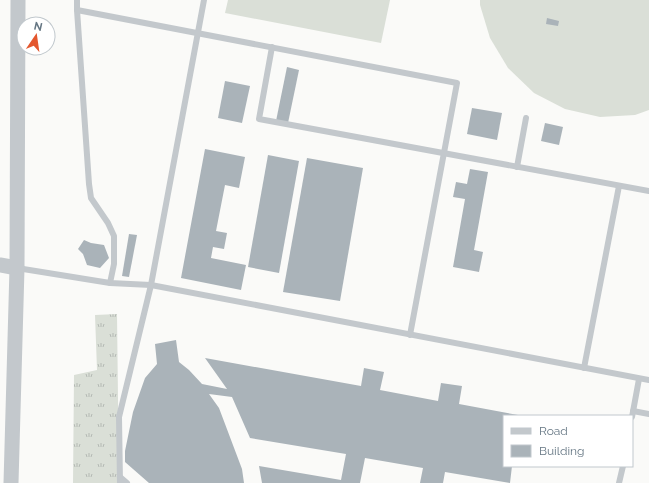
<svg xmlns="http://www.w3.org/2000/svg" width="649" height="483" font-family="Raleway,sans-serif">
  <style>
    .grass { fill: url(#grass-tufts) }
    .garden { fill: #dadfd7 }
    .building { fill: #aab3b9 }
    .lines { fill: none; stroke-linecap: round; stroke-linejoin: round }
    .service { stroke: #c3c8cc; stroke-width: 6 }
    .tertiary { stroke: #c3c8cc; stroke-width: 15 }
  </style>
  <defs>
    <pattern id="grass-tufts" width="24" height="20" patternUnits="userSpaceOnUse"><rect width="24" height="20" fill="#dadfd7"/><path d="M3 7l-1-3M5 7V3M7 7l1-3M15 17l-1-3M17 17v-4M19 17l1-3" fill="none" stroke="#b4b9b4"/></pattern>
  </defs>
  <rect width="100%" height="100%" fill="#fafaf8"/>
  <polygon class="grass" points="117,314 119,483 73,483 74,375 97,370 95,315"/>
  <g class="garden">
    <polygon points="228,0 390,0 381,43 225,13"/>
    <polygon points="480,0 649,0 649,110 635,115 600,117 565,109 534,93 508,68 490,38 480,5"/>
  </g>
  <g class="building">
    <polygon points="547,18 559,21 558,26 546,24"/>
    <polygon points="287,67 299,70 288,123 276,121"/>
    <polygon points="225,81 250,86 242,123 218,118"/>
    <polygon points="472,108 502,113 497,140 467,134"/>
    <polygon points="545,123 563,127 559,145 541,141"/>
    <polygon points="205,149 245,157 239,188 225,185 216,231 227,233 224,249 213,247 211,258 246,265 241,290 181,278"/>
    <polygon points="268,155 299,161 279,273 248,267"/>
    <polygon points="307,158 363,168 340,301 283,292"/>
    <polygon points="470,169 488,172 474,250 483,252 479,272 453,267 465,199 453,197 456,182 467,184"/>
    <polygon points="129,234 137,235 129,277 122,276"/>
    <polygon points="84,240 91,243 104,245 109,258 100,268 87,265 83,254 78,249"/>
    <polygon points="176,340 179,362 189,370 202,384 227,389 205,358 361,386 364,368 384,372 380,390 438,401 441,383 462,386 459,404 518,415 518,416 504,416 504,466 512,466 510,483 445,472 443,483 420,483 423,468 365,458 360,483 262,483 259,466 341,480 346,454 250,438 232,397 209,394 219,408 242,469 244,483 149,483 125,462 125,451 133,412 145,378 157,364 155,344"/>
  </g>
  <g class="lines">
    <g class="service">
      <polyline points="77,0 77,10 89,184 91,198 108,223 114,236 114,264 110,283"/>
      <polyline points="77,10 457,83 410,335"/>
      <polyline points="272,47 259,119 649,191"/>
      <polyline points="517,167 526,118"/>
      <polyline points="17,268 110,283 151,285 649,380"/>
      <polyline points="584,368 619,186"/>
      <polyline points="633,411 649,414"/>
      <polyline points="632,417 639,379"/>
      <polyline points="120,477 127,483"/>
      <polyline points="120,483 119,417 151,285 204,0"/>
      <polyline points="619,483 623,466"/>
    </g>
    <g class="tertiary">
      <polyline points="0,265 17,268"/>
      <polyline points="11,483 17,268 18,0"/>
    </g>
  </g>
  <rect x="503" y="415" width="130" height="52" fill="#ffffff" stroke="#c1c8cd"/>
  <rect x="511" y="428" width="20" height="6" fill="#c3c8cc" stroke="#c1c8cd"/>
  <text x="539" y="435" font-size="12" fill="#657683">Road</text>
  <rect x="511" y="445" width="20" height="12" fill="#aab3b9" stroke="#c1c8cd"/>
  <text x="539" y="455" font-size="12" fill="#657683">Building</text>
  <g transform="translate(36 36) rotate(13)"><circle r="19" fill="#ffffff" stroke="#c1c8cd"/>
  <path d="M0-3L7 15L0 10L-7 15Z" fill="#e4572e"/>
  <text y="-6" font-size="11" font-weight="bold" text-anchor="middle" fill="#657683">N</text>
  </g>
</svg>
